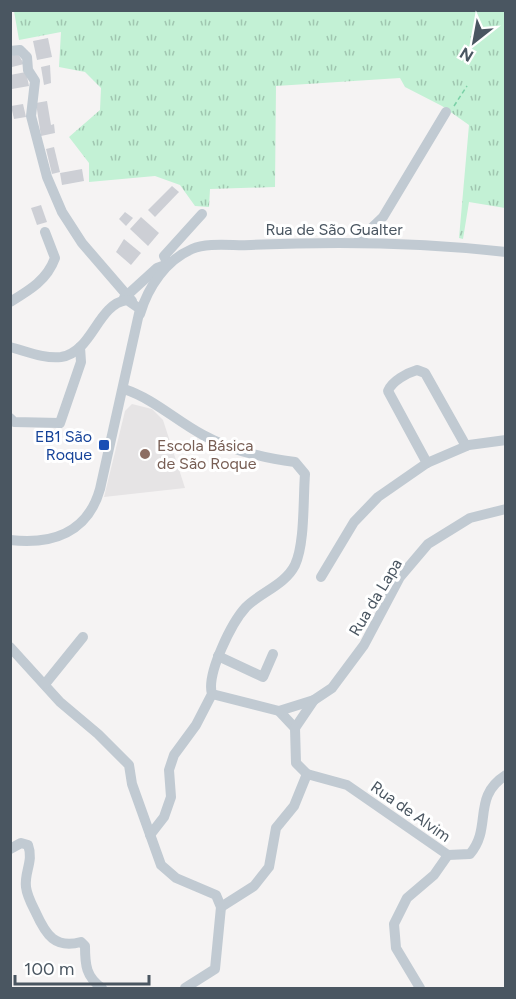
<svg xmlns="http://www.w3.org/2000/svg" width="516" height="999" font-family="Figtree,sans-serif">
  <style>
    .education { fill: #e6e4e5 }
    .grass { fill: url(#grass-tufts) }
    .building { fill: #cdcfd5 }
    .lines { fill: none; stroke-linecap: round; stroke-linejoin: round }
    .path { stroke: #7ad0a6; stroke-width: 1.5; stroke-dasharray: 4.5 3; stroke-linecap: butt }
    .minor { stroke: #c1cad2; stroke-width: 10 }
    .transit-dot { fill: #1a4fb4; stroke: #fff; stroke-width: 2 }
    .education-dot { fill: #8d6e63; stroke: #fff; stroke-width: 2 }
    .labels { text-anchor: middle; stroke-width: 6; stroke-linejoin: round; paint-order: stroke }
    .street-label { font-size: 16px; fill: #4a5661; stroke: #fff }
    .transit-label { font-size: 16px; fill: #164399; stroke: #fff; text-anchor: end }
    .education-label { font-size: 16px; fill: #785e54; stroke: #fff; text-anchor: start }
  </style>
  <defs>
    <pattern id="grass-tufts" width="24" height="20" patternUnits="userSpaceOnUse" patternTransform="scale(1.5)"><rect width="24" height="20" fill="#c3f1d5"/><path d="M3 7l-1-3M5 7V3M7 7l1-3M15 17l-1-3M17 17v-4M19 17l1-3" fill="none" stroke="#a0c6b0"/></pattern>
  </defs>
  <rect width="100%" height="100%" fill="#f5f3f3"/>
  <polygon class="education" points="132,404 152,409 163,420 185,488 104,497 125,411"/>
  <polygon class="grass" points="14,11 505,11 505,208 469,202 463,239 459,238 469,125 442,106 405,87 400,78 276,86 275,187 210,189 209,207 195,206 180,185 155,176 89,182 89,163 69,137 100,110 101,88 85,72 59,67 61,32 19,40"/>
  <g class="building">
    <polygon points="48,38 52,57 37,60 33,41"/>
    <polygon points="18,54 24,64 12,67 10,56"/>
    <polygon points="50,65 51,83 44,85 41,67"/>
    <polygon points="26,72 29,86 12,89 10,75"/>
    <polygon points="47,101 51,125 54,124 55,133 41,136 36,103"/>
    <polygon points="23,104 26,117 14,119 11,106"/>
    <polygon points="54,147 60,172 52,174 46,149"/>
    <polygon points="82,169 84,181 62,185 60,173"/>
    <polygon points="172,186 179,192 155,217 148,210"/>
    <polygon points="41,205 47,222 37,225 31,208"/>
    <polygon points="125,212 133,218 126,226 119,219"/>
    <polygon points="141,217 159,233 148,246 130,229"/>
    <polygon points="124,239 141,253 131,265 116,252"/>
  </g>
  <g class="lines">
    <polyline class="path" points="454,106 467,86"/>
    <g class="minor">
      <polyline points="10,51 20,50 27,57 28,70 35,81 31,116 47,177 62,212 82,243 132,301"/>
      <polyline points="358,241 383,217 446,112"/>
      <polyline points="168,264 164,256 202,214"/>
      <polyline points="124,298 157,268 168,264"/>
      <path d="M10 302C30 290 47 280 55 258L45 232"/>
      <path d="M140 314C148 287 166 260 192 249 208 242 234 246 251 245 337 241 420 242 506 252"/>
      <path d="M10 347C26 351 44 359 61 357 93 352 97 304 127 300L140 309 100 489C88 532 53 545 10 540"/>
      <path d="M124 389C154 399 175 420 203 435 232 451 263 458 295 462L305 474C303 499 305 544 295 565 285 585 261 592 246 607 232 622 206 674 212 694L196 725 174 755 169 770 171 797 164 817 150 835"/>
      <polyline points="10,418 14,422 60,423 81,362 80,347"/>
      <path d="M427 463 388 391C392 381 407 373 417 370L425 373 466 446"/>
      <polyline points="321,577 354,522 378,497 427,463 469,445 506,440"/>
      <polyline points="10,647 60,702 98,734 129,765 132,784 161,865 176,878 216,895 221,907 215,969 185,988"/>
      <polyline points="218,656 263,677 273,654"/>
      <polyline points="45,684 83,637"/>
      <polyline points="212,694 279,711 295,728 296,763 307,774 347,785 448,855 434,875 407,898 394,924 396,948 420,988"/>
      <polyline points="279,711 314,700 332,688 364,645 400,577 428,544 470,518 506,509"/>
      <polyline points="295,728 314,700"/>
      <path d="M10 849 21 843 28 845C34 861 24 872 26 887 27 896 32 905 36 913 46 935 55 949 81 942L85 946C85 965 86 977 102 988"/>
      <path d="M448 855 470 854C493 827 471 797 506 775"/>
      <polyline points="221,907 254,886 269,867 276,828 294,806 307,774"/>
    </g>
  </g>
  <rect class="transit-dot" x="98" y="439" width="12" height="12" rx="3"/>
  <circle class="education-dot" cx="145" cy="454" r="6"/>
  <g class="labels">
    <g class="street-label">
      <text x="334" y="235">Rua de São Gualter</text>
      <text transform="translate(375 597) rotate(-59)" y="6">Rua da Lapa</text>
      <text transform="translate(411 811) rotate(35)" y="6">Rua de Alvim</text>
    </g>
    <g class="transit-label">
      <text x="92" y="442">EB1 São<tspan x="92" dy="18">Roque</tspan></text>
    </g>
    <g class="education-label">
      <text x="157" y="451">Escola Básica<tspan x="157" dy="18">de São Roque</tspan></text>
    </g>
  </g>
  <rect width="516" height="999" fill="none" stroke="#4a5661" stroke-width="24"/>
  <g transform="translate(474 42) rotate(211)" stroke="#ffffff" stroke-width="4.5" paint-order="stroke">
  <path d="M0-4.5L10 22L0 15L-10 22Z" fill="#4a5661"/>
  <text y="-9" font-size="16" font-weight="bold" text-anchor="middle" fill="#4a5661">N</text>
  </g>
  <path d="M15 975v9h134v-9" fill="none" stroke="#4a5661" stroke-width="3"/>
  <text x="24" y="975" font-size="18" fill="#4a5661" stroke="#ffffff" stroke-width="4.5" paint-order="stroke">100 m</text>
</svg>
